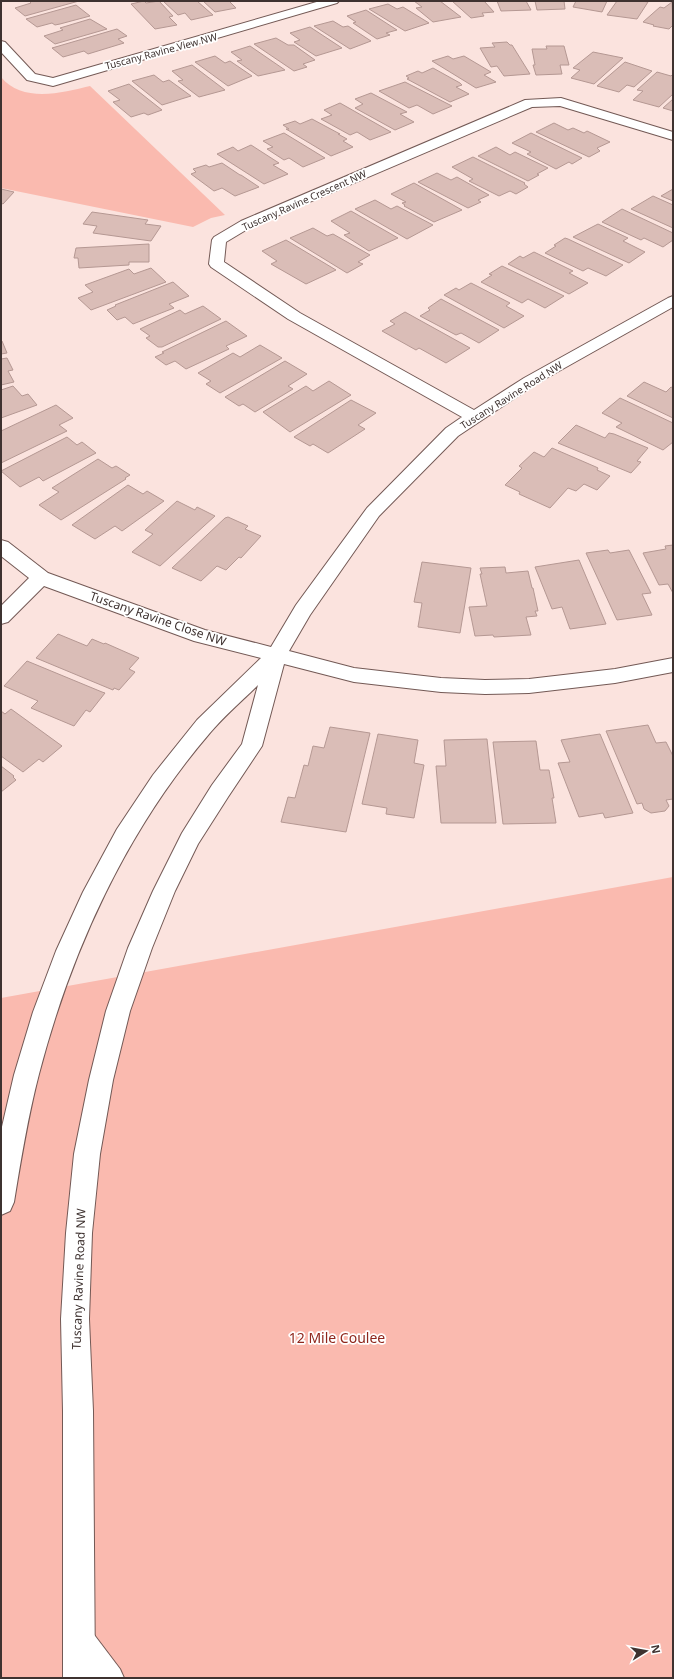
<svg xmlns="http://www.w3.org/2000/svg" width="674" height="1679" font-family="'Noto Sans',sans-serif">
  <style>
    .green { fill: #fabaaf }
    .building { fill: #dabdb7; stroke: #b59893 }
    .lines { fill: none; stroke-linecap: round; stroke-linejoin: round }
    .service-casing { stroke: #735955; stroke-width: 2 }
    .minor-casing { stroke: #735955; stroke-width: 2 }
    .service { fill: #fff; fill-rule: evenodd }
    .minor { fill: #fff; fill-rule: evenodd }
    .labels { text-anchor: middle; stroke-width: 3.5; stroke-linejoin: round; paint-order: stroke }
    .far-street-label { font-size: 10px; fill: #3e3230; stroke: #fff }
    .street-label { font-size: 12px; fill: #3e3230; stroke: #fff }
    .near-park-label { font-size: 14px; fill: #8f271d; stroke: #fff }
  </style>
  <rect width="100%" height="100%" fill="#fbe3de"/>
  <g class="green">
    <path d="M1 77C22 103 62 93 90 86L225 215 211 218 193 227 1 188Z"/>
    <polygon points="673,877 673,1678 1,1678 1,998"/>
  </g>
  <g class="building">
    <polygon points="29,1 79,1 25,16 15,8 31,3"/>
    <polygon points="144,1 146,3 159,1 173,16 169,17 177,25 155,29 131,4"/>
    <polygon points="163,1 197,1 213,15 191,20 185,13 178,15"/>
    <polygon points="203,1 229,1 236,8 215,12"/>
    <polygon points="414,1 440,1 461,17 433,22 416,8 422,7"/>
    <polygon points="452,1 484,1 494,12 482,13 484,16 471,18"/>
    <polygon points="497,1 526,1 531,10 501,11"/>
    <polygon points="535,1 564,1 565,9 537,10"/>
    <polygon points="576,1 607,1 602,12 573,7"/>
    <polygon points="617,1 642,1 648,2 637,19 607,15"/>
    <polygon points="672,2 673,25 669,29 653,26 654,25 643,22 660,7 664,8"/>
    <polygon points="388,4 397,9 403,7 429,23 405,31 369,9"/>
    <polygon points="76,5 90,16 60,24 55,25 52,23 37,27 26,19"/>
    <polygon points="366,10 397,30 386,33 390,35 377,39 353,23 356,22 347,16"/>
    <polygon points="90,19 107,29 55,44 44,36 63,30 60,28"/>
    <polygon points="333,21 343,27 348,26 371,41 350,49 314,26"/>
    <polygon points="310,27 342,48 316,56 294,42 300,40 290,33"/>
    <polygon points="117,29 127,36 118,39 124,43 88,54 84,51 63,57 52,48"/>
    <polygon points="276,38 288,45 294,45 315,60 303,64 307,67 294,71 254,44"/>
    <polygon points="507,42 510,45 512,45 530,74 504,76 497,66 491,67 480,48 495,47 492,43"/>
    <polygon points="250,46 285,70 258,76 237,61 242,60 231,52"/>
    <polygon points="546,46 564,46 569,65 560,65 562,74 536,75 533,65 535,65 532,49 547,49"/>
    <polygon points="593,52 623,58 594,84 571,78 580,70 573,68"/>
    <polygon points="215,56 225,63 230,61 252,76 228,86 195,62"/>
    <polygon points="448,56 453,59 464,56 491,72 484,75 496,82 476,88 432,61"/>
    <polygon points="625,62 652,71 634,87 627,85 619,92 597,86"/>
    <polygon points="192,65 225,90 199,97 178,81 183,80 172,71"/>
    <polygon points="433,68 460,83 462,85 456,87 469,94 450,102 407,79 409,78 406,76 418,71 422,73"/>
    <polygon points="657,72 671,76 673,74 673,94 659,107 633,100 643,91 637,90"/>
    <polygon points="154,75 163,82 169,80 191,96 162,105 132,81"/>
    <polygon points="405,82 452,106 433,114 417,105 409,108 379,91"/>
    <polygon points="129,84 162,110 148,115 144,113 131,117 113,102 120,100 108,91"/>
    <polygon points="371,93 407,112 400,114 414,122 395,130 355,108 363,104 355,99"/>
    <polygon points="673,99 673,111 663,108"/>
    <polygon points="340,103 391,132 370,140 357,132 350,135 321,119 332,115 324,110"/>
    <polygon points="312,119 340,134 338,134 347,139 343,141 353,147 331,156 286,129 289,129 283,125 295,121 300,124"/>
    <polygon points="554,123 568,130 573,128 584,133 587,131 610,142 597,148 600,151 589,157 536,132"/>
    <polygon points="284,133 325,158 303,167 289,158 284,160 267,149 273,147 263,141"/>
    <polygon points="531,133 582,158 572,164 569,162 556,169 527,154 531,152 512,143"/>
    <polygon points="251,145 279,163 273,165 288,174 264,184 217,154 233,147 238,151"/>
    <polygon points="496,147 510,155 515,152 548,168 537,174 539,175 528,181 478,156"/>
    <polygon points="473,157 525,183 524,184 528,187 516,194 510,191 499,196 469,181 473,179 452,167"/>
    <polygon points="222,163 240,175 241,175 259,187 235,196 222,188 214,191 191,174 196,172 193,169 206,165 209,167"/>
    <polygon points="437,173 451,180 457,177 489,195 478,200 481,202 468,208 418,182"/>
    <polygon points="414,183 462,210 434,222 404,206 405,205 402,203 406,202 391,194"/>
    <polygon points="1,189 14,192 3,204 1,203"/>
    <polygon points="673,189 673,201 661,196"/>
    <polygon points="653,196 673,205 673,228 631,209"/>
    <polygon points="375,200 391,209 397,206 433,225 407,239 355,209"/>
    <polygon points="622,209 673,233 673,240 663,247 644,238 641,240 602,222"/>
    <polygon points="351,211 398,238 369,251 347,237 344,235 350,233 331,221"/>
    <polygon points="92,212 148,220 145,224 161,226 151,241 93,233 97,226 83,224"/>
    <polygon points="598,224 628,238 623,241 645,252 629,263 573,237"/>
    <polygon points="313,228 327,236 333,234 370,255 358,262 363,264 347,273 290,238"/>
    <polygon points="565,238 568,239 623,265 606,276 588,268 583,271 545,253 556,246 554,245"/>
    <polygon points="286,240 336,270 306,284 271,264 277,261 262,251"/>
    <polygon points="149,244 149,262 129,262 129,265 79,268 78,258 74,258 76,248"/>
    <polygon points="534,252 573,271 569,273 588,283 569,294 508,264 520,256 523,258"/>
    <polygon points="502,266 564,296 545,308 528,299 522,303 481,282 492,275 489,274"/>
    <polygon points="151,268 166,282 91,310 78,298 93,292 85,285 129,269 134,274"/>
    <polygon points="173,282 189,296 169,304 174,308 133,324 125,317 117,320 107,310 116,306 115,305"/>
    <polygon points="471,283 510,303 506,306 524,316 504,328 444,295 456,288 459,290"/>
    <polygon points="441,299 499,330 479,343 461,333 456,335 420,316 430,310 428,308"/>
    <polygon points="203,306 221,319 162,347 158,347 146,338 150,336 140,329 180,310 185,314"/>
    <polygon points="405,312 470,348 446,363 419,348 416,350 382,331 395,324 390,321"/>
    <polygon points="226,321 247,336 226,346 229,349 186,369 175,361 166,365 155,357 164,353 162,352"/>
    <polygon points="2,341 7,353 1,354 1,342"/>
    <polygon points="260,345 282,358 220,393 206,384 211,381 198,373 233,353 240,357"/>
    <polygon points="7,358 13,370 8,371 14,382 1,385 1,359"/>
    <polygon points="285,361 307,374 288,386 293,389 255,412 243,404 239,406 225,397"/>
    <polygon points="329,381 351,395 290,432 263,412 306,386 313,391"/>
    <polygon points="644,382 666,392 671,387 673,388 673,418 627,396"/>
    <polygon points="13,386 22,396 28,394 37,405 1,418 1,390"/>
    <polygon points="620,398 673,423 673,442 663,450 616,427 622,423 602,413"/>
    <polygon points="351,400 376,413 358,425 365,429 328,453 313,444 310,446 294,437"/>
    <polygon points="56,405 73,418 59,425 67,431 1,463 1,431"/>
    <polygon points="576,425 605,438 609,433 614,434 648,448 637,461 641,462 631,473 558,443"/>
    <polygon points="67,437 77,445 82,442 96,453 43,481 39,477 20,487 1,471"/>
    <polygon points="552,448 596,467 598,468 597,470 610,476 597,490 584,484 576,491 568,488 550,508 519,494 520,492 505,485 522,468 519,466 534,452 544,457"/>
    <polygon points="98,459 112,468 116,466 130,475 125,478 126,479 61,520 39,505 59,492 52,488"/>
    <polygon points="128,485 143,494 147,491 164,501 122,531 115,526 95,539 72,525"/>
    <polygon points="177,501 195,510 197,507 215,516 160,566 132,552 153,534 145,530"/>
    <polygon points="228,517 248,526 245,529 261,536 241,558 239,557 226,570 217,566 201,581 172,568 225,518"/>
    <polygon points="673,545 673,593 668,584 659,585 643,553 666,549 665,546"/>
    <polygon points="608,550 610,553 629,550 651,593 642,594 652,615 617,620 586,553"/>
    <polygon points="579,560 606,624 570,629 562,607 552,609 535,567"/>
    <polygon points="422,562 471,568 460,633 418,627 422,603 414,602"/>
    <polygon points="505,567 506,573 528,571 532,588 533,588 538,611 535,611 537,616 526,617 531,635 494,637 493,635 475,636 469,607 487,606 480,574 482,574 480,568"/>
    <polygon points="58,634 87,646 92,639 104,644 105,643 139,658 129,669 135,672 119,690 114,688 113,690 36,658"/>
    <polygon points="27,661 102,692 105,693 90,712 86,710 74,726 31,708 38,701 4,686"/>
    <polygon points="11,709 62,746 43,762 39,759 23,772 1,756 1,711 5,714"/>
    <polygon points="648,725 656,743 666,742 673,756 673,799 666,800 669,806 665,811 651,813 644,809 642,803 637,804 606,731"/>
    <polygon points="330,727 370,733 346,832 281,822 288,797 295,798 304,765 308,766 313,746 324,748"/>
    <polygon points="378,734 418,740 414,763 424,765 414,818 386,814 387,808 362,804"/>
    <polygon points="600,734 633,813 605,818 603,813 579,817 558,763 570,762 561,740"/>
    <polygon points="487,739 496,823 441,823 436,766 446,766 444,740"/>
    <polygon points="536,741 540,770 549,770 554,798 552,798 556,823 503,824 493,742"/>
    <polygon points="1,766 14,776 13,777 16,780 1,792"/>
  </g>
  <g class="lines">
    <defs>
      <polygon id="service" points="80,1624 89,1628 120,1669 124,1678 95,1678 71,1646 67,1637 71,1628"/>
      <g id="minor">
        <polygon points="320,1 339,1 337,3 53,86 27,80 1,52 1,41 5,42 35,74 53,78"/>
        <path d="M561 98 673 132V140L560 106 532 107 251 227 226 242 224 262 300 313 474 410 524 378 668 298 673 296V307L536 384 458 436 379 516 310 615 289 651 354 668 441 678 485 680 529 679 615 669 673 658V672L615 683 529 693 485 694 441 692 354 682 284 664 262 746 228 797 198 844 175 891 152 948 130 1011 113 1080 100 1154 92 1233 89 1319 93 1411 95 1678H63V1411L61 1319 66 1233 74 1154 89 1080 106 1011 128 948 153 891 182 833 212 785 242 744 258 685C242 701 224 716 209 734 126 831 71 951 39 1074 28 1116 21 1159 14 1202L10 1211 1 1215V1131L14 1075 33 1012 56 951 83 892 117 829 153 775 197 720 261 658 194 641 44 586 8 622 1 624V606L29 578 1 556V540L8 542 48 573 205 630 271 647 296 605 367 508 446 428 462 417 288 319 211 267 209 264 212 240 214 237 241 221 525 100Z"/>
      </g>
    </defs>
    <use href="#service" class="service-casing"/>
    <use href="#minor" class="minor-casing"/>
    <use href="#service" class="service"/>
    <use href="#minor" class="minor"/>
  </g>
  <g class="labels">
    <g class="far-street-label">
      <text transform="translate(161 51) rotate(-15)" y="4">Tuscany Ravine View NW</text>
      <text transform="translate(304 200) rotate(-24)" y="4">Tuscany Ravine Crescent NW</text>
      <text transform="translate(511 395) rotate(-32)" y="4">Tuscany Ravine Road NW</text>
    </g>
    <g class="street-label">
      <text transform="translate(158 619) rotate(19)" y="4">Tuscany Ravine Close NW</text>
      <text transform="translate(79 1279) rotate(-88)" y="4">Tuscany Ravine Road NW</text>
    </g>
    <g class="near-park-label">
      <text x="337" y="1343">12 Mile Coulee</text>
    </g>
  </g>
  <rect width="674" height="1679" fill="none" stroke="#3e3230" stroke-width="4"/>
  <g transform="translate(646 1651) rotate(79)" stroke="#ffffff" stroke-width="3" paint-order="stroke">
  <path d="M0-3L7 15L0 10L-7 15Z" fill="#3e3230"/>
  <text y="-6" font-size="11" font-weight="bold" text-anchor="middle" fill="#3e3230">N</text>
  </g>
</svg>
